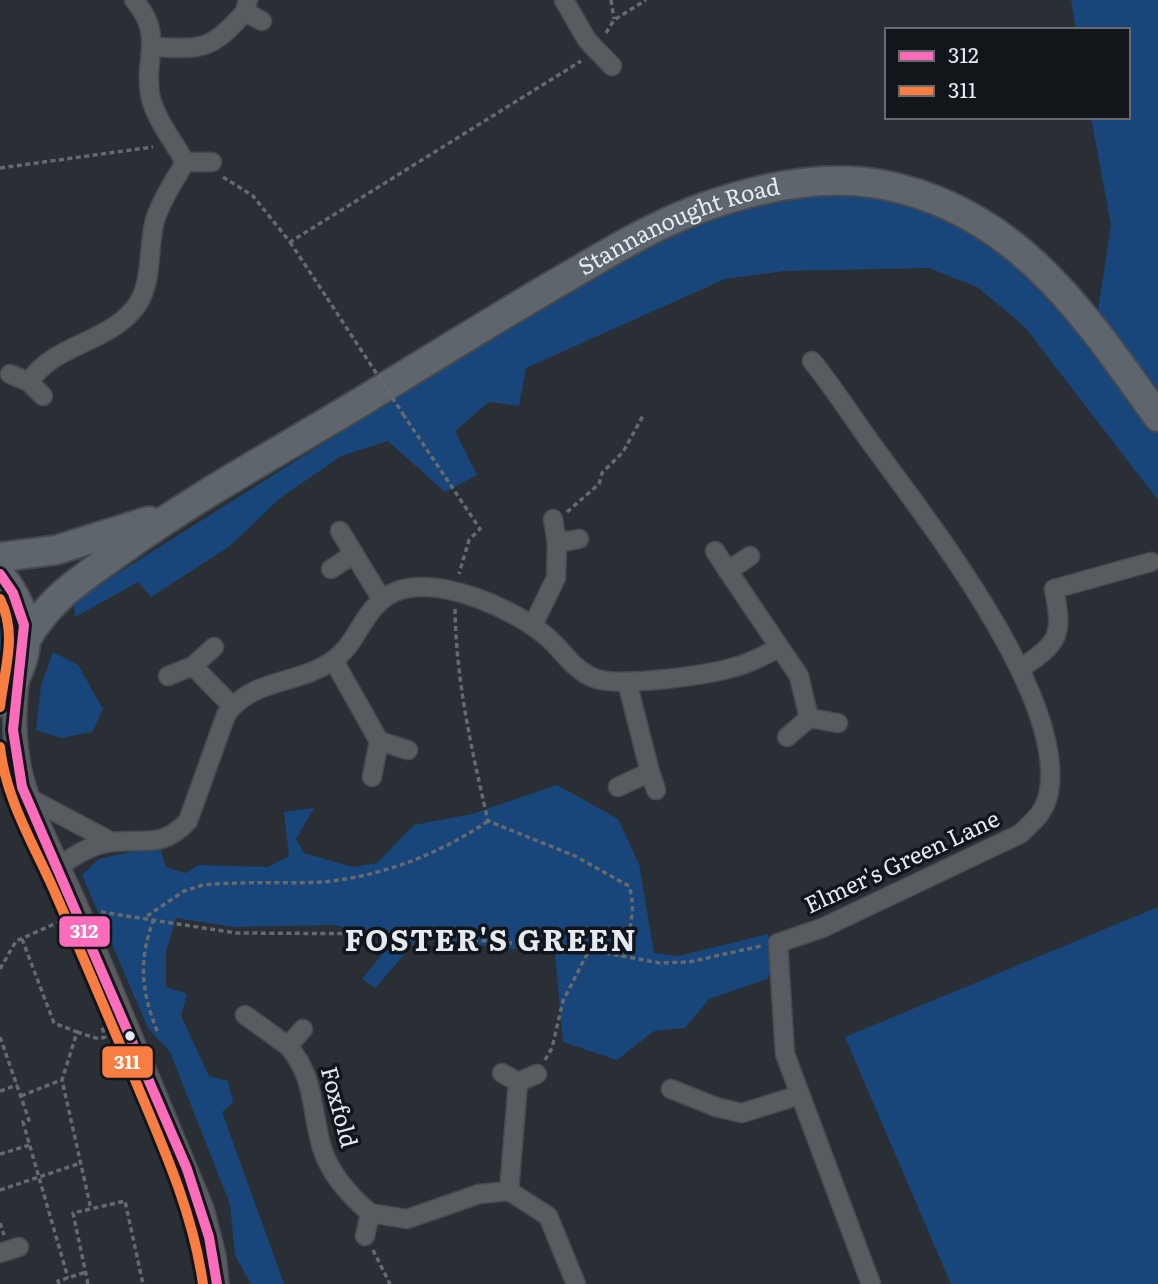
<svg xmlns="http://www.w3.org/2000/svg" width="1158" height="1284" font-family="Literata,serif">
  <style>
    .green { fill: #18467a }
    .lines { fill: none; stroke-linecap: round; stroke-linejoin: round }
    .minor-casing { stroke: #464a4f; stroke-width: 21 }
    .tertiary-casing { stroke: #464a4f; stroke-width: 26 }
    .primary-casing { stroke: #464a4f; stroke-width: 32 }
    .path { stroke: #66696d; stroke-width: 3.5; stroke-dasharray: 5 3.5; stroke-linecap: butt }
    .minor { stroke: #585c61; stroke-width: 18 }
    .tertiary { stroke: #585c61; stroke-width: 23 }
    .primary { stroke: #5f656d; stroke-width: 28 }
    .tertiary-bridge-casing { stroke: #464a4f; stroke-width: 26; stroke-linecap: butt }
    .path-bridge { stroke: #66696d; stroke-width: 3.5; stroke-dasharray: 5 3.5; stroke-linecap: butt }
    .tertiary-bridge { stroke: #585c61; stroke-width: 23 }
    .bus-1-casing { stroke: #12161b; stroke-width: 16 }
    .bus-2-casing { stroke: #12161b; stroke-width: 16 }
    .bus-1 { stroke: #fb6dba; stroke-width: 10 }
    .bus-2 { stroke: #f77d43; stroke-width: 10 }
    .bus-dot { fill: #e4eaf1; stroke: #12161b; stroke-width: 2.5 }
    .labels { text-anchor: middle; stroke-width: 7; stroke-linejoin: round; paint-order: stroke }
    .street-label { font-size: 23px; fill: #e4eaf1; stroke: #12161b }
    .district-label { font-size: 30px; font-weight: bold; letter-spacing: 2px; fill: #e4eaf1; stroke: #12161b }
    .line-badge { stroke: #12161b; stroke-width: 2.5 }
    .badge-label { font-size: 19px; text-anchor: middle; font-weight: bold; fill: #fff }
  </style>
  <rect width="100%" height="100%" fill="#2a2f35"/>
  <g class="green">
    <polygon points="1071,0 1158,0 1158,392 1098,310 1111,225 1091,117 1128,117 1128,30 1076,30"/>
    <polygon points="797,192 911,198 1013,249 1158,425 1158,500 1024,326 977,287 929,268 784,271 725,279 526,368 519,406 489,402 455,431 477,475 445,492 388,441 341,456 279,499 230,546 151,597 138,582 75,617 74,601 500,332 657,237 735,205"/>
    <polygon points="0,586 17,646 0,686"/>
    <polygon points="53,652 78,665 103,709 92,732 61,738 36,730 41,686"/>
    <polygon points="557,785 618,819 639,864 654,953 678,956 768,934 776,957 767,979 709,999 685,1028 654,1031 617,1060 563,1042 555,953 418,939 375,988 362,979 392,942 335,925 234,927 176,918 166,952 166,987 187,994 181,1016 209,1076 228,1081 233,1103 222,1112 284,1284 251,1284 235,1255 230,1204 170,1052 148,1028 82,875 99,859 159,846 166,867 186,873 198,865 268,867 289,856 284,812 314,808 296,839 304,853 353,867 377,863 414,825 472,814"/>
    <polygon points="1158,907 1158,1284 951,1284 845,1037"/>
  </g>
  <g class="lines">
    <defs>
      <g id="minor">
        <polyline points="248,0 245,12 262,21"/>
        <polyline points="564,0 587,40 612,66"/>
        <path d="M153 47C203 49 210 51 245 12"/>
        <polyline points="185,162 212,162"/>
        <path d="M812 361C833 387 851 415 871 443 927 520 1065 694 1049 791 1046 811 1034 821 1020 834L822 928 778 943 785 1054 871 1284"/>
        <polyline points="10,374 29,382 43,396"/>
        <path d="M29 382C54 344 105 344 134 309 154 285 147 249 155 220 161 200 175 180 185 162 174 142 157 121 151 99 142 59 166 37 134 0"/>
        <polyline points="553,519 557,543 579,539"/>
        <polyline points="715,551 728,571 750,556"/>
        <polyline points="354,554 381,598"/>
        <polyline points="331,569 354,554 340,531"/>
        <polyline points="728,571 799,676 809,718"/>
        <polyline points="533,625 556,578 557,543"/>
        <polyline points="334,661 379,741"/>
        <polyline points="193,666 232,706"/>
        <path d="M1020 669C1060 642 1063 636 1054 589L1151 562"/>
        <polyline points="168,676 193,666 214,647"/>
        <polyline points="627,682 650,772"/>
        <polyline points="787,737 809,718 838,723"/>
        <polyline points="372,777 379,741 408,750"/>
        <polyline points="618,787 650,772 656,790"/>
        <polyline points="25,796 112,842"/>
        <path d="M59 867C74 855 93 844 113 842 145 838 162 849 188 821L226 715C251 678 298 685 332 661 361 642 363 602 400 590 442 577 515 609 547 637 563 650 573 670 594 678 619 688 708 675 735 667 751 663 764 655 779 648"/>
        <polyline points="245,1015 288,1046 303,1029"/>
        <path d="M288 1046C315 1076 311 1111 322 1148 330 1174 350 1196 370 1213L365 1236"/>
        <polyline points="502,1073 518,1082 537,1074"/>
        <polyline points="671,1089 716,1107 742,1113 800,1095"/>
        <polyline points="509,1191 518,1082"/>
        <polyline points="370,1213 407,1219 479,1194 509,1191 548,1216 576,1284"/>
        <polyline points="0,1253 19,1247"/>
      </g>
      <g id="tertiary">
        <path d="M18 676C4 777 36 815 74 902"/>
        <polyline points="86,930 202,1209 214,1256 217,1284"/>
      </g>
      <g id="primary">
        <polyline points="0,557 56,550 149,521"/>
        <path d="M0 574C35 619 34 657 0 702"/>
        <path id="s1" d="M26 640C50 597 81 580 119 552 199 494 286 448 369 397 436 356 501 315 569 276 610 252 651 227 696 210 755 188 821 173 884 185 1017 211 1085 315 1158 417"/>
      </g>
    </defs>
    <use href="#minor" class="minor-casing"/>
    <use href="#tertiary" class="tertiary-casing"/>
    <use href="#primary" class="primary-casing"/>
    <g class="path">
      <polyline points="611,0 614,19"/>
      <polyline points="606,33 614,20 646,0"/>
      <polyline points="0,168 153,147"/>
      <polyline points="223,177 253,196 290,242 581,61"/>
      <polyline points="290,242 327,298"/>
      <polyline points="403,414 480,529 469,540 459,574"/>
      <polyline points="567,512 599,484 602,473 623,452 644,414"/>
      <path d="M455 609C456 682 472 751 488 821L575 856 629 886C637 911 629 931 622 956L660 963 689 962 761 946"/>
      <polyline points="101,912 236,933 410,934 589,950"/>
      <path d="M147 916 184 891 203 885C242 881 282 884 322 882 380 877 440 854 488 821"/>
      <path d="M154 919C138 960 141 992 158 1033"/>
      <polyline points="22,939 54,1023 77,1032 62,1080 91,1209"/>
      <polyline points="0,969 16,941 61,921"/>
      <polyline points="77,1032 99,1039 105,1037 102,1027"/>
      <polyline points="0,1037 29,1120 23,1122 68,1278"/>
      <polyline points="545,1060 552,1048 563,1001 589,950 622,956"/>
      <polyline points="0,1091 17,1085"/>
      <polyline points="21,1096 61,1080"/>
      <polyline points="0,1154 30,1145"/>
      <polyline points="0,1190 81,1163"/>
      <polyline points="0,1223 4,1235"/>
      <polyline points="373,1250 390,1284"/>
      <polyline points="59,1284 58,1281 86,1272"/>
      <polyline points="88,1284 73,1213 125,1201 143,1284"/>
    </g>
    <use href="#minor" class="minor"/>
    <use href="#tertiary" class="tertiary"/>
    <use href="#primary" class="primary"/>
    <defs>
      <polyline id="tertiary-bridge" points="74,902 86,930"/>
    </defs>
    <use href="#tertiary-bridge" class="tertiary-bridge-casing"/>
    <polyline class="path-bridge" points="327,298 403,414"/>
    <use href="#tertiary-bridge" class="tertiary-bridge"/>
    <defs>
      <polyline id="bus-1" points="0,574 13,593 24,625 13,730 22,787 187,1169 209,1237 217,1284"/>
      <g id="bus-2">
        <path d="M0 599C18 635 4 670 0 707"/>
        <path d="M0 747C6 801 35 846 56 895 84 959 111 1023 138 1087 165 1151 193 1214 203 1284"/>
      </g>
    </defs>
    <use href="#bus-1" class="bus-1-casing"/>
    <use href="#bus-2" class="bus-2-casing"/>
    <use href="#bus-1" class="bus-1"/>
    <use href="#bus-2" class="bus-2"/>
  </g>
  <circle class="bus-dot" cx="130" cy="1036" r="6"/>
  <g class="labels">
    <g class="street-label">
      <text dy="8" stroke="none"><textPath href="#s1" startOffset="779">Stannanought Road</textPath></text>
      <text transform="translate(902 862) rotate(-25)" y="8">Elmer's Green Lane</text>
      <text transform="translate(339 1107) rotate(75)" y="8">Foxfold</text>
    </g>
    <g class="district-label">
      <text x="491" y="951">FOSTER'S GREEN</text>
    </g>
  </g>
  <g class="line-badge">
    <rect x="58" y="915" width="53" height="33" rx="7" fill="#fb6dba"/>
    <rect x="101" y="1045" width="53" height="34" rx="7" fill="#f77d43"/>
  </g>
  <g class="badge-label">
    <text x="84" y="938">312</text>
    <text x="127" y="1069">311</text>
  </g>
  <rect x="885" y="28" width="245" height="91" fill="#12161b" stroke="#666b71" stroke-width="2"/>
  <rect x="899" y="51" width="35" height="10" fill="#fb6dba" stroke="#666b71" stroke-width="2"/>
  <text x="948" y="63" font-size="21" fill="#e4eaf1">312</text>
  <rect x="899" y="86" width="35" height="10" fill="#f77d43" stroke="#666b71" stroke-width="2"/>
  <text x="948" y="98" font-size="21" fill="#e4eaf1">311</text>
</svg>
